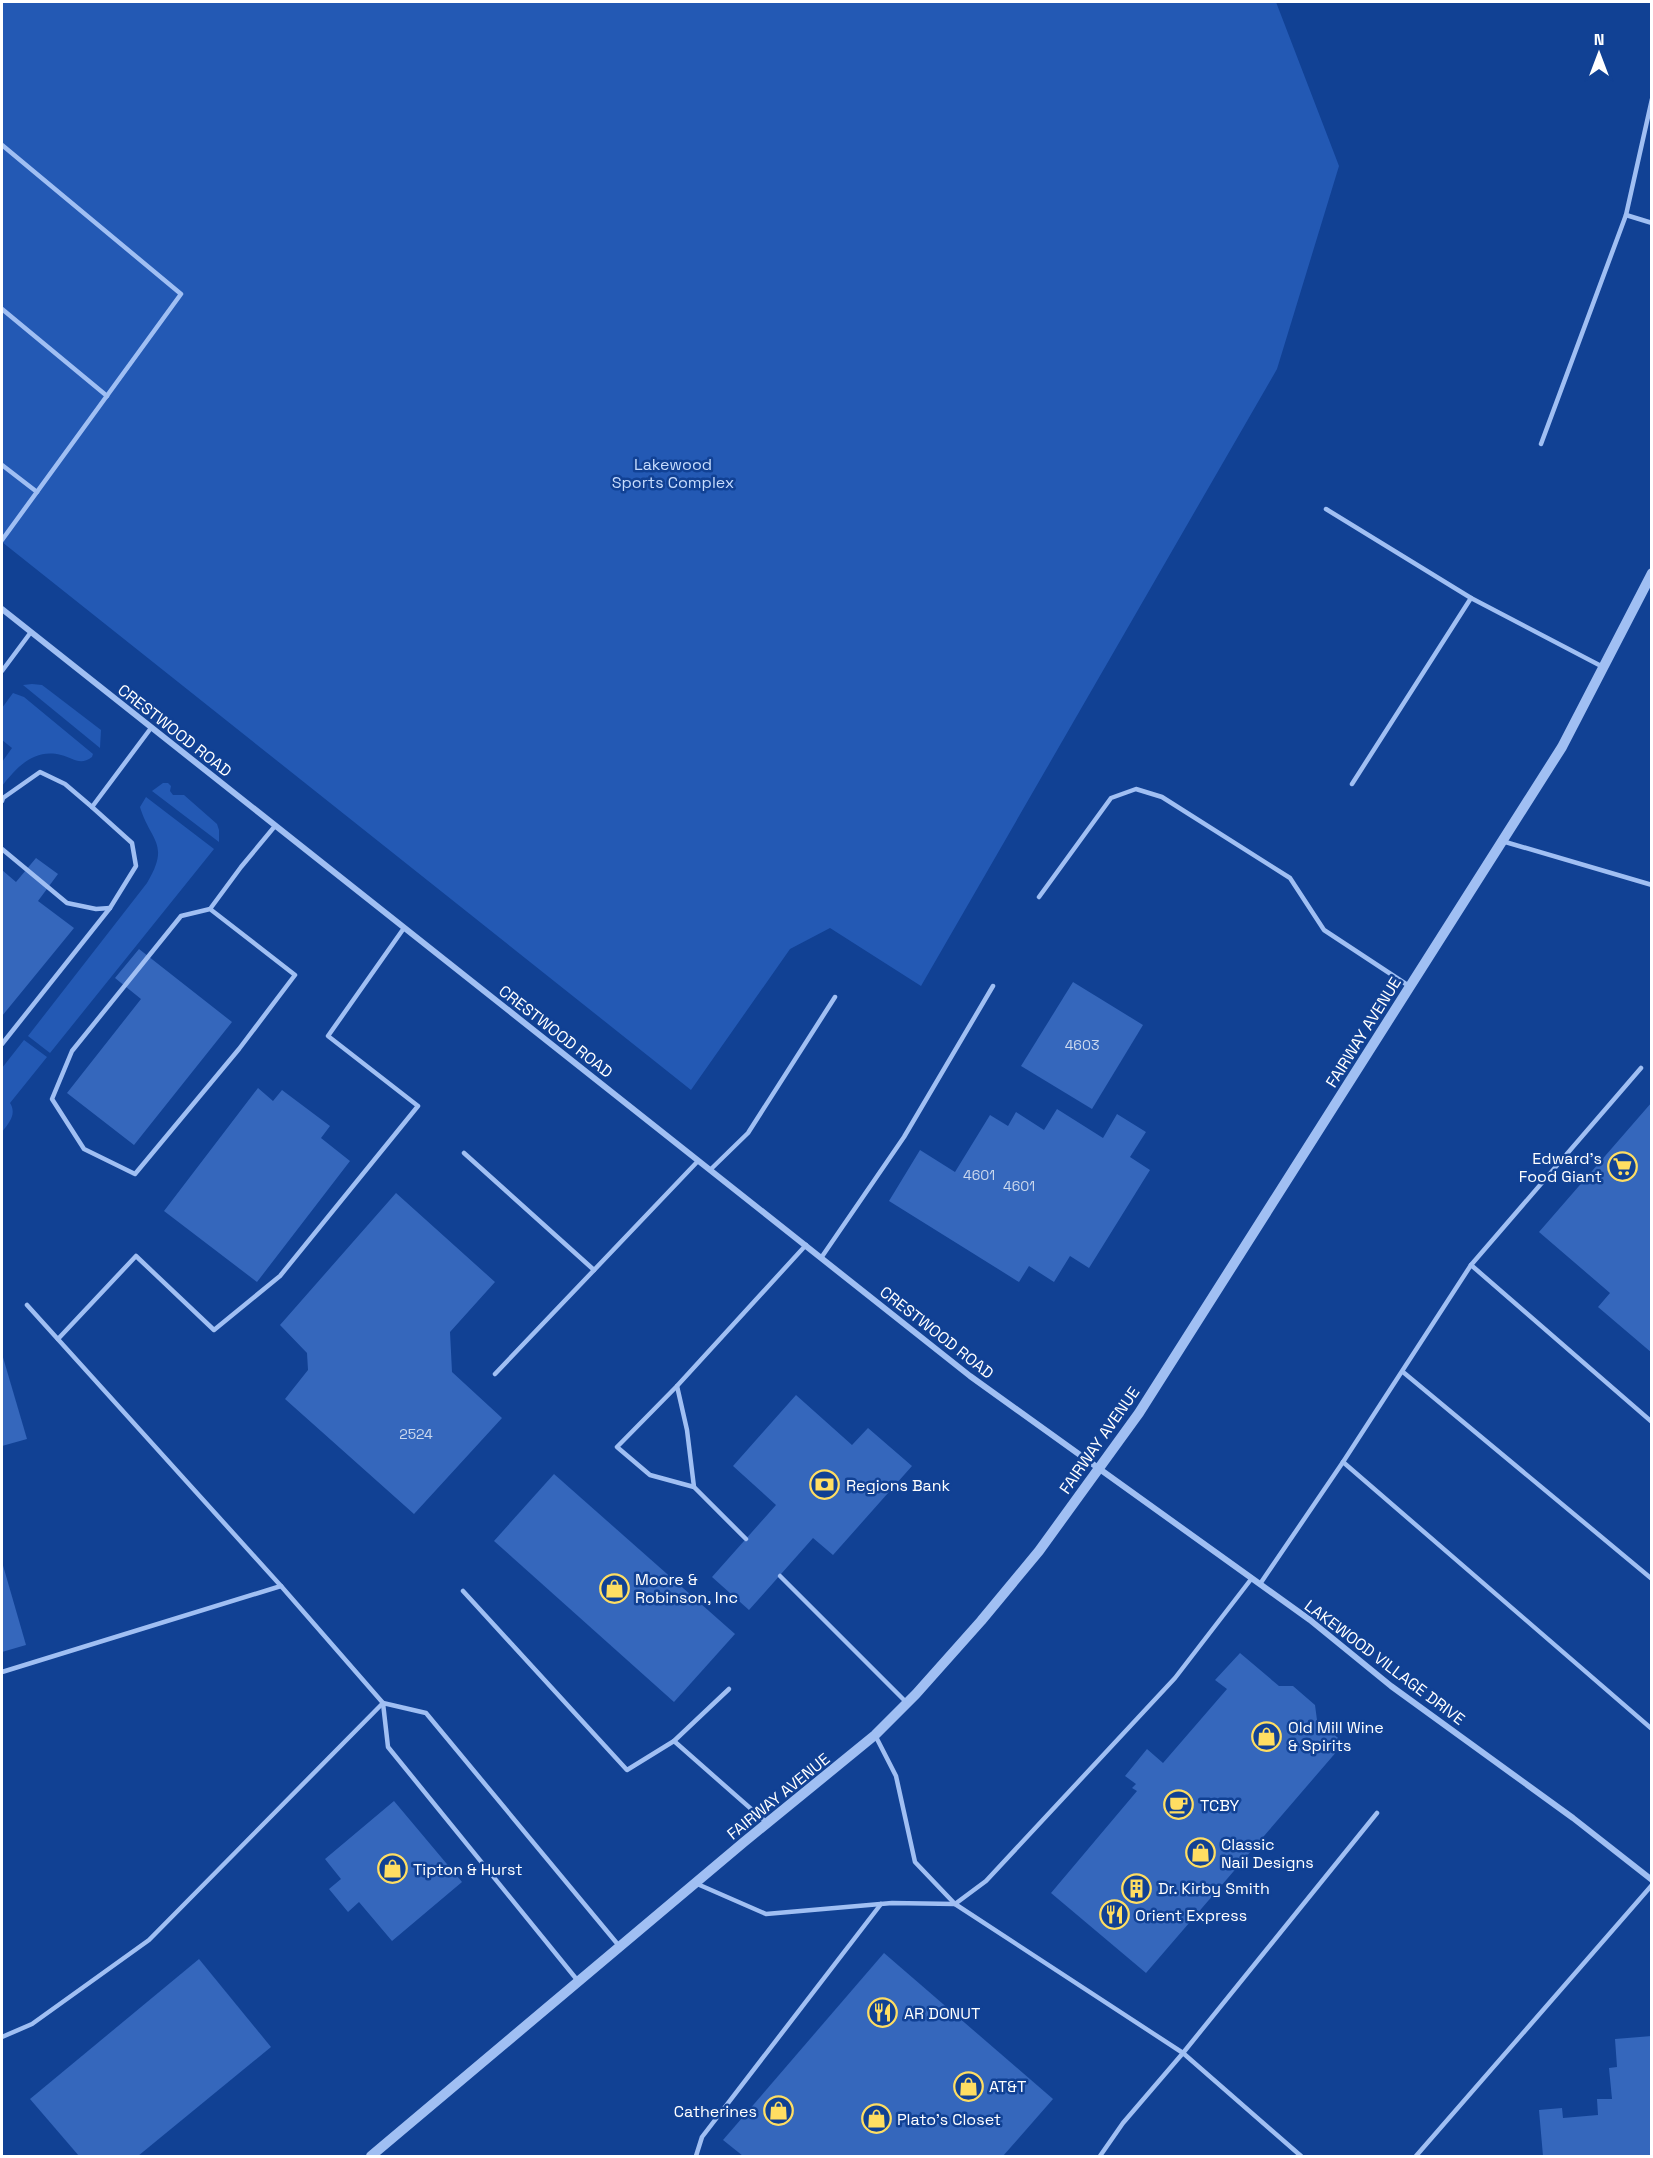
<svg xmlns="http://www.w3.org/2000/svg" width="1653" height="2158" font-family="'Space Grotesk',sans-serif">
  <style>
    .green { fill: #2359b4 }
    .building { fill: #3567bc }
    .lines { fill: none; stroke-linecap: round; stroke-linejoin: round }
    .service { stroke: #a0bff3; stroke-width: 4.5 }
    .minor { stroke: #a0bff3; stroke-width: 6 }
    .tertiary { stroke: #a0bff3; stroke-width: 10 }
    .labels { text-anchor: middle; stroke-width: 5; stroke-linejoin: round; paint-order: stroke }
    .number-label { font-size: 14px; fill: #ccd9ee }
    .park-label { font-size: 16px; fill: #c7dcfd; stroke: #114194 }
    .street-label { font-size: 16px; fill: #fff; stroke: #114194 }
    .poi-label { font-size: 16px; fill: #fff; stroke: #114194; text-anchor: start }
  </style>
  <rect width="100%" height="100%" fill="#114194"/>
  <g class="green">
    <polygon points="2,2 1276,2 1339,166 1277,369 921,986 830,928 790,949 691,1090 2,542"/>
    <polygon points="32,684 42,685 50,691 101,730 100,748 23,685"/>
    <path d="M13 693 24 697 93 754 92 757C80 766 73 758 61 755 34 748 17 767 2 786V762L12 748 2 740V708Z"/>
    <polygon points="163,783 168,783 171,786 170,791 173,795 184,795 217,824 219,830 219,842 152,791"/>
    <path d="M146 797 214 849 50 1053 28 1036 147 883C171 843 150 841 140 807Z"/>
    <path d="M24 1040 47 1057 10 1103C17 1114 9 1123 2 1132V1068Z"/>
  </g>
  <g class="building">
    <polygon points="36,858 58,874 38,901 74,928 2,1016 2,870 16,882"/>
    <polygon points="139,949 232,1022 134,1145 67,1093 141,999 115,978"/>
    <polygon points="1073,982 1143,1025 1092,1109 1021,1066"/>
    <polygon points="258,1088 273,1101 282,1090 330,1126 321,1138 350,1161 257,1282 164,1211"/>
    <polygon points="1652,1102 1652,1353 1598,1307 1610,1293 1539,1232"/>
    <polygon points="1057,1109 1103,1138 1117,1114 1146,1132 1130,1157 1150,1170 1089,1268 1070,1256 1054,1282 1029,1266 1019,1282 889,1201 920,1150 955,1172 990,1115 1008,1126 1016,1112 1044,1130"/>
    <polygon points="396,1193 495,1282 450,1332 452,1372 502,1418 414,1514 285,1399 308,1370 307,1353 280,1325"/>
    <polygon points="2,1354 27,1439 2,1446"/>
    <polygon points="796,1395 852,1445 868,1428 912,1466 833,1555 813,1538 749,1610 712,1577 776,1505 733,1466"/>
    <polygon points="554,1474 735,1634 674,1702 494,1541"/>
    <polygon points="2,1562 26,1645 2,1652"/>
    <polygon points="1240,1653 1279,1686 1293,1686 1315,1705 1317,1720 1344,1743 1146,1973 1051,1893 1137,1791 1132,1788 1136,1784 1125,1776 1147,1749 1163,1763 1227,1689 1215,1680"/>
    <polygon points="394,1801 462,1882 392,1941 359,1902 348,1912 329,1889 341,1879 325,1859"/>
    <polygon points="884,1953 1053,2099 1003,2156 743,2156 723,2140"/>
    <polygon points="199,1959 271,2047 138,2156 79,2156 30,2099"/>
    <polygon points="1652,2036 1652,2156 1543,2156 1539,2110 1562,2108 1563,2118 1598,2115 1597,2099 1612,2099 1609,2068 1617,2067 1615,2039"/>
  </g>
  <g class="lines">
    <g class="service">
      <polyline points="2,145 181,294 2,540"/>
      <polyline points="1626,215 1652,223"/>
      <polyline points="2,309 107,396"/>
      <polyline points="1541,444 1626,215 1652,99"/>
      <polyline points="2,465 37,492"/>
      <polyline points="1326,509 1471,598 1603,667"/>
      <polyline points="2,671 31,632"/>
      <polyline points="1352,784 1471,598"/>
      <polyline points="2,801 3,798 40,772 65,784 92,807"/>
      <polyline points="1502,841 1652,885"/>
      <polyline points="2,849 67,903 96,909 110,908"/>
      <polyline points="1039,897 1111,798 1136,789 1162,797 1290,878 1324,930 1409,986"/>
      <polyline points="210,909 181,916 72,1051 52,1099 84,1149 135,1174 239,1049 295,975 210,909 241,867 275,826"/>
      <polyline points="2,1044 110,908 136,866 132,843 92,807 151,728"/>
      <polyline points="464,1153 594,1270"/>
      <polyline points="710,1170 748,1133 835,997"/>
      <polyline points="821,1258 904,1137 993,986"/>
      <polyline points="1471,1265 1641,1068"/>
      <polyline points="27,1305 281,1586"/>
      <polyline points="58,1339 136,1256 214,1330 280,1276 418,1106 328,1036 404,928"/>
      <polyline points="1403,1372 1652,1579"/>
      <polyline points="495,1374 698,1161"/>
      <polyline points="677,1386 687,1430 694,1487"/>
      <polyline points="1343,1462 1652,1729"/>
      <polyline points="746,1539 694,1487 650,1475 617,1447 677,1386 806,1245"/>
      <polyline points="780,1576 907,1703"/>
      <polyline points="1260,1584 1343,1462 1471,1265 1652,1422"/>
      <polyline points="463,1591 627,1770 674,1741 767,1823"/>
      <polyline points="2,1672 281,1586 383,1703 149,1940 32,2024 2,2037"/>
      <polyline points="875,1735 896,1776 915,1862 955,1904 1183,2053 1301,2156"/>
      <polyline points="674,1741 729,1689"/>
      <polyline points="695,1883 766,1914 892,1903 955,1904 986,1881 1175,1678 1252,1578"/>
      <polyline points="578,1981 388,1747 383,1703 426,1713 620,1947"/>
      <polyline points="696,2156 702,2137 881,1904"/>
      <polyline points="1100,2156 1123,2123 1183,2053 1377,1813"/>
      <polyline points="1416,2156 1652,1885"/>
    </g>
    <polyline class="minor" points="2,609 970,1376 1310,1620 1391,1686 1573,1818 1652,1880"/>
    <polyline class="tertiary" points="371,2156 744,1842 875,1735 916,1694 981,1621 1039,1551 1139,1413 1562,747 1652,573"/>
  </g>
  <defs>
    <symbol id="supermarket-ring" viewBox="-11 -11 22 22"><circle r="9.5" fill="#114194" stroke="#ffde62" stroke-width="1.5"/><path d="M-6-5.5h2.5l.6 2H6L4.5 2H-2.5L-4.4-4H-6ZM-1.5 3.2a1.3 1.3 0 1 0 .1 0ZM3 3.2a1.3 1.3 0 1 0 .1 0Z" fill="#ffde62"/></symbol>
    <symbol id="bank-ring" viewBox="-11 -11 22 22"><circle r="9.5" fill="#114194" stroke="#ffde62" stroke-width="1.5"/><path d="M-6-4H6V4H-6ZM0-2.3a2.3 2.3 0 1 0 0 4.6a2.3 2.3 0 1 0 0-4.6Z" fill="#ffde62"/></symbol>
    <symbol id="shop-ring" viewBox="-11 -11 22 22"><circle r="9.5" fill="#114194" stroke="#ffde62" stroke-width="1.5"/><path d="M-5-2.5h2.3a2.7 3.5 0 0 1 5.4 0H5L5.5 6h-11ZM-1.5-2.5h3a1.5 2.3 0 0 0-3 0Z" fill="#ffde62"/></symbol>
    <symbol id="cafe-ring" viewBox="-11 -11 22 22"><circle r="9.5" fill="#114194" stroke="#ffde62" stroke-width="1.5"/><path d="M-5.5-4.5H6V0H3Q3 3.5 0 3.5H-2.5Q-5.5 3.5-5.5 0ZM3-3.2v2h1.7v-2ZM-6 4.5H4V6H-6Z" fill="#ffde62"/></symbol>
    <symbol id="building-ring" viewBox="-11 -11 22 22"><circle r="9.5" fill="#114194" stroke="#ffde62" stroke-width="1.5"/><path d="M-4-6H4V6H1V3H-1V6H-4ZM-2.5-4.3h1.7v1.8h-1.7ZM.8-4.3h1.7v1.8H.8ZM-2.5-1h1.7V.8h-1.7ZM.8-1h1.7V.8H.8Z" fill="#ffde62"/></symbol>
    <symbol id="restaurant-ring" viewBox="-11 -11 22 22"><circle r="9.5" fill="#114194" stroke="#ffde62" stroke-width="1.5"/><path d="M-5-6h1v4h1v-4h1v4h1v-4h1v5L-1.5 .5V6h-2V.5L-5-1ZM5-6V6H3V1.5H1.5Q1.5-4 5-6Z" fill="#ffde62"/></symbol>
  </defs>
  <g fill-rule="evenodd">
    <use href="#supermarket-ring" x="1606" y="1150" width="33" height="33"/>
    <use href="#bank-ring" x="808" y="1468" width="33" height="33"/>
    <use href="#shop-ring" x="598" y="1572" width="33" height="33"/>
    <use href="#shop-ring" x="1250" y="1720" width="33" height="33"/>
    <use href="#cafe-ring" x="1162" y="1788" width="33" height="33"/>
    <use href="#shop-ring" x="1184" y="1836" width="33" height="33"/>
    <use href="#shop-ring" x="376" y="1852" width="33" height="33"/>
    <use href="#building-ring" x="1120" y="1872" width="33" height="33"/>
    <use href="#restaurant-ring" x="1098" y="1898" width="33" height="33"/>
    <use href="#restaurant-ring" x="866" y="1996" width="33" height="33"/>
    <use href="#shop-ring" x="952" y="2070" width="33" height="33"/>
    <use href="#shop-ring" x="762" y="2094" width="33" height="33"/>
    <use href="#shop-ring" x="860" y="2102" width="33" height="33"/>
  </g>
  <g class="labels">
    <g class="number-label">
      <text x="1082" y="1050">4603</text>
      <text x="979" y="1180">4601</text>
      <text x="1019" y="1191">4601</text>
      <text x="416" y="1439">2524</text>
    </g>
    <g class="park-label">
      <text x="673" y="470">Lakewood<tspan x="673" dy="18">Sports Complex</tspan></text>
    </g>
    <g class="street-label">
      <text transform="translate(175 730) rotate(38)" y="6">CRESTWOOD ROAD</text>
      <text transform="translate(556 1031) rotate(38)" y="6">CRESTWOOD ROAD</text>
      <text transform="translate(1363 1032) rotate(-58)" y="6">FAIRWAY AVENUE</text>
      <text transform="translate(937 1332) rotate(38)" y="6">CRESTWOOD ROAD</text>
      <text transform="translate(1099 1440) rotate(-55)" y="6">FAIRWAY AVENUE</text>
      <text transform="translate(1385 1662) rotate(37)" y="6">LAKEWOOD VILLAGE DRIVE</text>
      <text transform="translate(778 1796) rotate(-39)" y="6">FAIRWAY AVENUE</text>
    </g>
    <g class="poi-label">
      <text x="1602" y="1164" text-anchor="end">Edward's<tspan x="1602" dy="18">Food Giant</tspan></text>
      <text x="846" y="1491">Regions Bank</text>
      <text x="635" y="1585">Moore &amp;<tspan x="635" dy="18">Robinson, Inc</tspan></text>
      <text x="1288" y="1733">Old Mill Wine<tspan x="1288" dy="18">&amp; Spirits</tspan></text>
      <text x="1200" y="1811">TCBY</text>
      <text x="1221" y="1850">Classic<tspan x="1221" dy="18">Nail Designs</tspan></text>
      <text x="413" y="1875">Tipton &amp; Hurst</text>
      <text x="1158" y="1894">Dr. Kirby Smith</text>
      <text x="1135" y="1921">Orient Express</text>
      <text x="904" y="2019">AR DONUT</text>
      <text x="989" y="2092">AT&amp;T</text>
      <text x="757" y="2117" text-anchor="end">Catherines</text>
      <text x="897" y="2125">Plato's Closet</text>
    </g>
  </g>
  <rect width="1653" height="2158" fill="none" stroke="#ffffff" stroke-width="6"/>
  <g transform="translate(1599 54)" stroke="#114194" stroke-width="4.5" paint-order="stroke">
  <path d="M0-4.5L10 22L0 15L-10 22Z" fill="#ffffff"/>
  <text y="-9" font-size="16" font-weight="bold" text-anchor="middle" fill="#ffffff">N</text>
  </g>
</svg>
